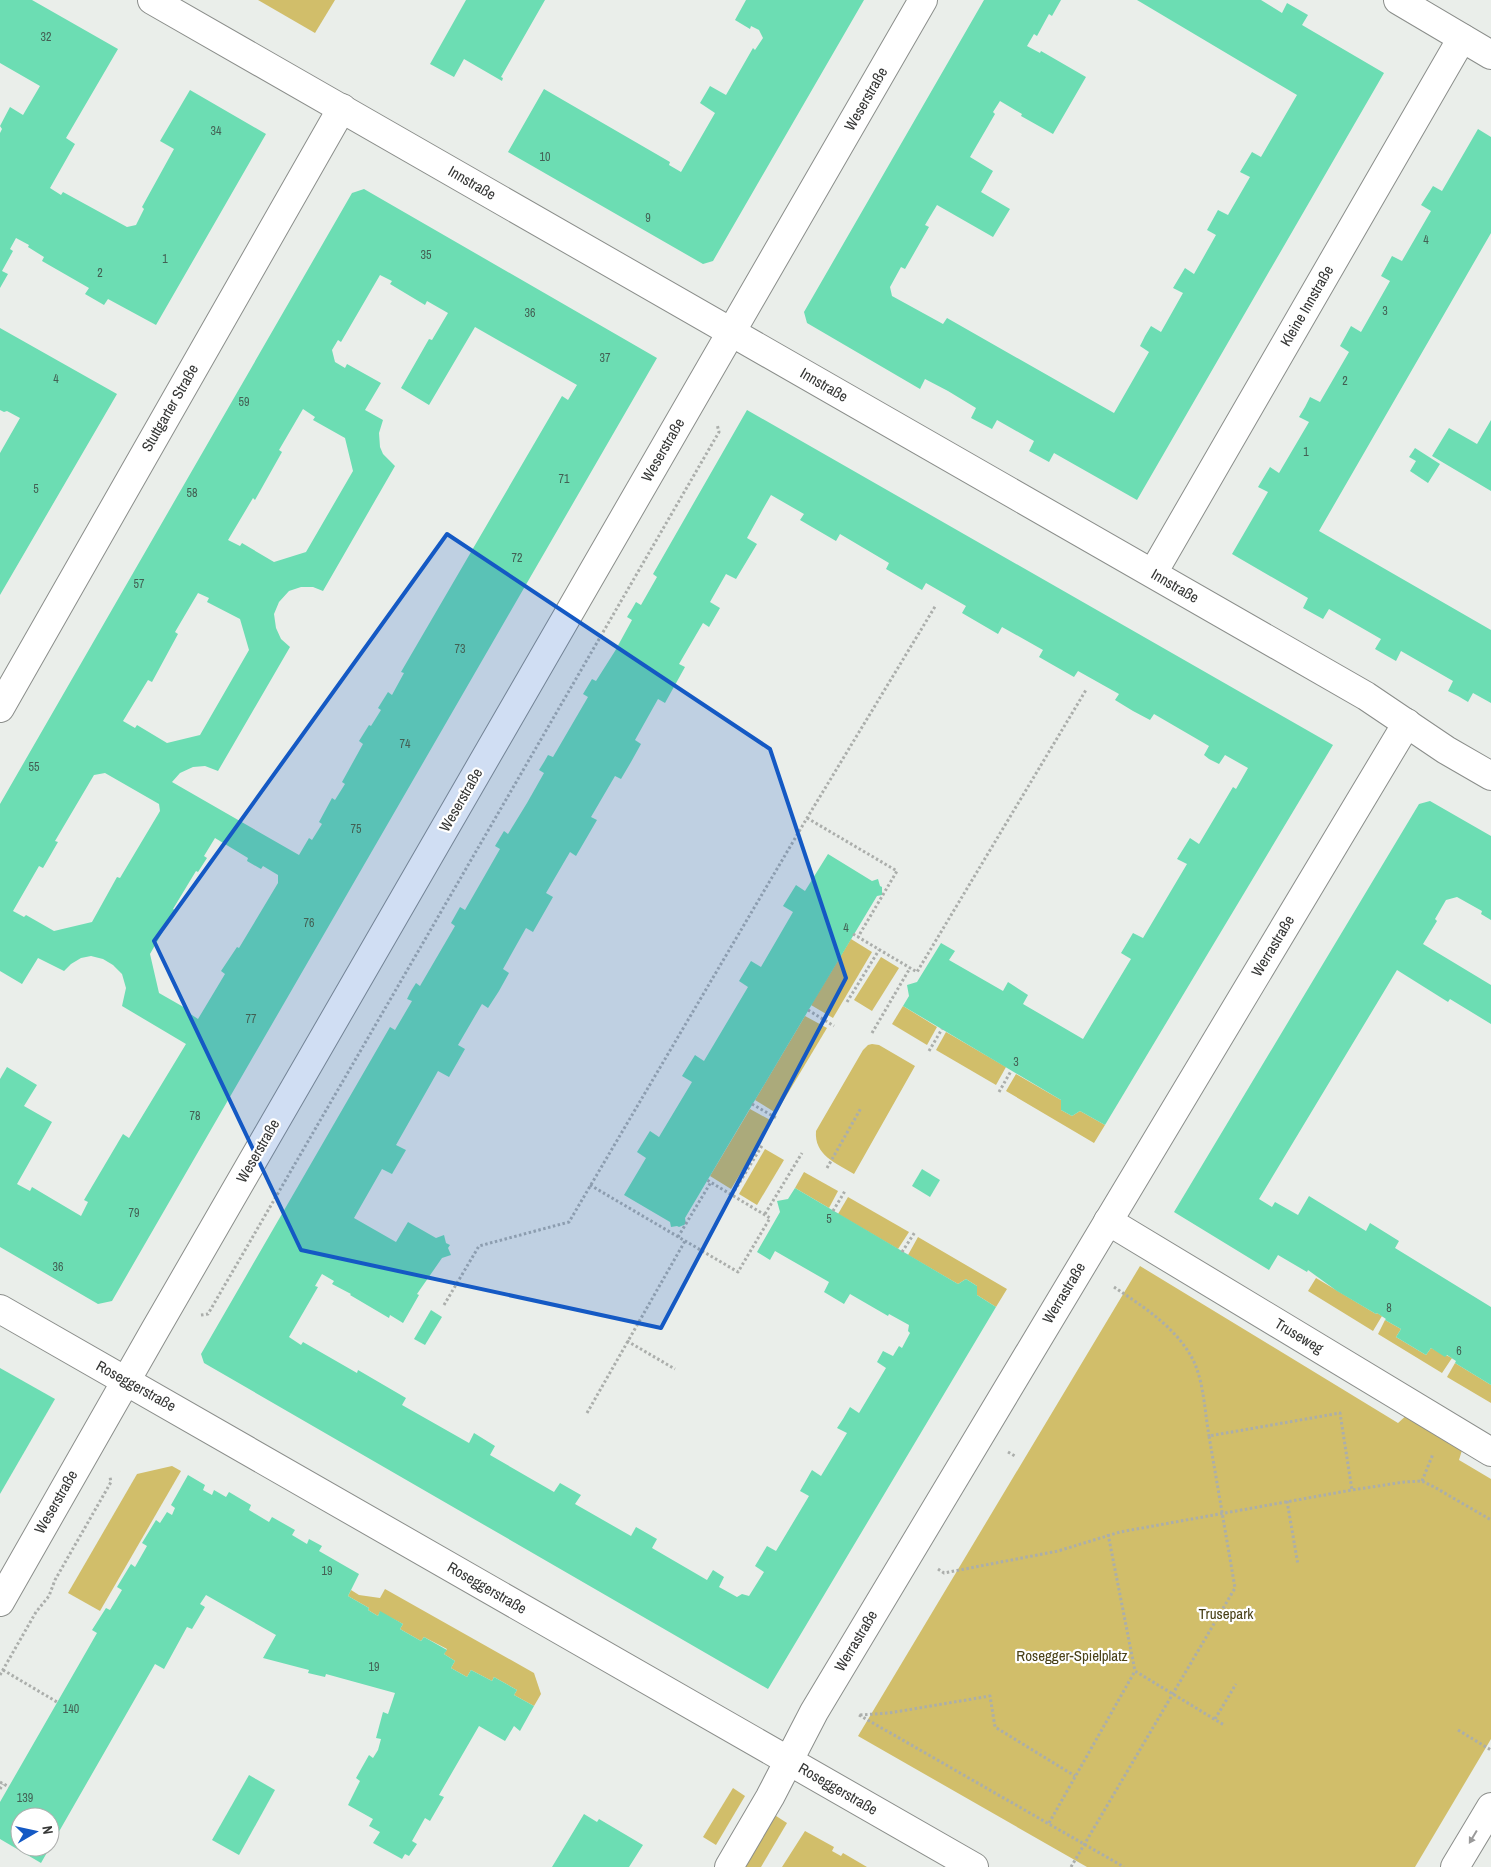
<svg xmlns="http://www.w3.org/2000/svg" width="1491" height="1867" font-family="'Archivo Narrow',sans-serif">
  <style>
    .green { fill: #d1be6a }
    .building { fill: #6cddb3; fill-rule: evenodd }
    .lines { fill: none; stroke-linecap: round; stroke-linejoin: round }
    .minor-casing { stroke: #8b8e8b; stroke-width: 30 }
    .path { stroke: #abaeab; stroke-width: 3; stroke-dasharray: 2.5 2.5; stroke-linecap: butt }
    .minor { stroke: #fff; stroke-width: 28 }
    .oneway { fill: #9a9a9a }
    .marked { fill: #1459c4; fill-opacity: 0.2; stroke: #1459c4; stroke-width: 4; stroke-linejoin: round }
    .labels { text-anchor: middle; stroke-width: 4.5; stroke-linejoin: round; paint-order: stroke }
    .number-label { font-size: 12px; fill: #436054 }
    .street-label { font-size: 15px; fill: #353635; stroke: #fff }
    .park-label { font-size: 15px; fill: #494017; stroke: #fff }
  </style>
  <rect width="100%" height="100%" fill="#eaeeea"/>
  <g class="green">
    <polygon points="258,0 335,0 315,33"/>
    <polygon points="851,939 872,952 833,1018 811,1005"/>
    <polygon points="881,957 899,968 872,1011 854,1000"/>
    <polygon points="903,1006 937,1027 927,1045 892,1024"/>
    <polygon points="805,1016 827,1028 776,1113 755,1100"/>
    <polygon points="946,1032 1006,1067 996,1085 936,1050"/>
    <path d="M872 1044 879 1045 915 1066 854 1174C836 1163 814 1155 816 1131L863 1050 868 1045Z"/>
    <polygon points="1016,1074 1061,1100 1061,1110 1072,1116 1080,1111 1105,1125 1094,1143 1006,1091"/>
    <polygon points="750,1109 772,1121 731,1189 710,1176"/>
    <polygon points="765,1149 784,1160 757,1205 739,1194"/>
    <polygon points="804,1172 838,1191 829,1208 795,1188"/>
    <polygon points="848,1197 909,1232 898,1249 838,1214"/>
    <polygon points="918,1237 1007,1289 996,1307 977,1295 977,1286 966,1279 958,1284 908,1255"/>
    <polygon points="1140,1266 1398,1423 1409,1413 1463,1447 1459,1460 1491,1479 1491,1739 1415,1867 1087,1867 858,1736"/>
    <polygon points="1316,1278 1376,1314 1377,1313 1382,1316 1373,1331 1308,1291"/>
    <polygon points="1385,1320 1401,1329 1396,1337 1426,1355 1431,1348 1452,1358 1442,1373 1378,1334"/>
    <polygon points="1455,1363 1491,1385 1491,1403 1447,1377"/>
    <polygon points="172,1466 181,1471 100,1611 68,1593 137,1474"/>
    <polygon points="385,1589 534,1673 541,1694 534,1706 514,1695 517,1690 494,1677 492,1681 471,1670 467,1677 451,1668 455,1661 444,1654 447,1649 424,1637 421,1641 400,1629 403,1624 380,1612 378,1616 368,1610 369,1608 348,1596 351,1590 359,1595 380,1598"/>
    <polygon points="733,1788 745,1796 716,1845 703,1837"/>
    <polygon points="773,1814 787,1823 761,1867 742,1867"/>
    <polygon points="805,1831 834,1847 832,1851 841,1856 843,1853 867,1867 782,1867"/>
  </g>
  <g class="building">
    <polygon points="0,0 32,0 118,49 66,138 75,144 50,188 61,195 63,192 127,227 136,225 144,209 142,207 174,149 160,141 190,90 266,134 156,325 108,299 104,305 85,294 89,288 42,261 44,257 28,247 29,245 16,238 10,249 13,251 2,271 8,274 0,288 0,133 2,129 0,126 10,107 23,115 40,86 0,63"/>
    <polygon points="466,0 545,0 501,77 503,78 502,81 464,59 454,77 430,64"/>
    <polygon points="746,0 864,0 713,261 703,264 508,152 544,89 670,162 669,165 681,172 715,113 700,103 710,86 726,95 753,48 755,50 763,38 759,30 751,26 750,29 735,20"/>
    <polygon points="984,0 1061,0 1052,16 1049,14 1037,36 1034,34 1027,46 1040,53 1041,51 1086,77 1053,134 1021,116 1022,114 1000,101 993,112 995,114 970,157 993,171 981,192 1010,209 993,237 937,205 925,225 929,227 905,269 901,267 890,287 892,296 943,324 947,318 1114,413 1149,352 1140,346 1145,336 1151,326 1161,332 1183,293 1173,288 1185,268 1194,274 1216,235 1207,230 1218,210 1228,215 1250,177 1240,172 1252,152 1261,157 1297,95 1137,0 1261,0 1282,13 1287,3 1308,15 1302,25 1384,73 1137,500 1054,453 1049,462 1029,451 1034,441 997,420 992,429 971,418 976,408 948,391 925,379 920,389 807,323 804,312"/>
    <polygon points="1478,129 1491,137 1491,233 1319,531 1491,630 1491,703 1473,693 1468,702 1458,696 1448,691 1453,681 1401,651 1396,661 1375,649 1381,639 1329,609 1323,619 1303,608 1308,598 1232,554 1268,492 1258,487 1270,467 1279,473 1309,422 1299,417 1305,407 1310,397 1320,402 1349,352 1340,346 1351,326 1361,332 1390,281 1381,276 1392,256 1402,261 1431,211 1421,205 1433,186 1442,191"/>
    <path d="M364 189 657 358 112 1301 98 1304 0 1247V1079L7 1067 37 1085 24 1106 52 1122 17 1184 30 1191 32 1187 81 1216 88 1202 84 1200 123 1134 129 1138 186 1044 122 1006 126 988 122 974 113 965 103 959 91 956 81 958 71 964 64 971 38 958 22 984 0 971V804L352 193ZM380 275 392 281 390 284 425 305 427 301 448 313 432 340 429 339 401 388 429 405 475 327 577 385 568 400 562 396 401 672 404 673 392 695 388 692 378 708 381 710 371 726 369 725 359 741 363 744 342 782 345 784 335 800 332 798 319 822 322 824 312 840 309 838 299 855 172 782 180 773 193 767 205 766 218 771 290 647 281 639 276 628 274 614 279 602 289 591 301 587H313L323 591 395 466 383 454 380 447 379 433 383 420 365 410 381 383 347 364 345 368 335 362 332 350 338 340 341 342ZM303 409 315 417 313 420 345 438 353 471 306 552 274 562 242 543 240 546 228 540 253 498 255 500 282 452 279 450ZM198 593 209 598 207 602 240 619 249 650 200 735 167 743 137 725 135 728 123 721 148 680 152 682 178 634 175 632ZM105 773 159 804 160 811 120 878 117 877 92 922 54 931 26 915 24 917 13 911 39 866 43 868 58 842 55 841 94 775ZM215 838 248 858 247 861 261 869 263 866 278 875V883L239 948 237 947 221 971 225 974 198 1019 186 1011 187 1009 159 993 150 954 175 910 173 909 196 871 198 872 207 858 204 856Z"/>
    <polygon points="0,328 117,394 0,595 0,453 20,418 7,411 4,412 0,410"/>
    <polygon points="747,410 1333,745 1105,1125 1080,1111 1072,1116 1061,1110 1061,1100 903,1006 909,996 907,985 917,982 941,943 955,951 949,960 1003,991 1008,982 1028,995 1023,1004 1083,1039 1131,959 1121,953 1133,933 1143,938 1187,864 1177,859 1190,838 1199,844 1233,787 1236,789 1248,768 1225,755 1219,764 1209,759 1204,755 1209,746 1154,714 1150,720 1133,711 1115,700 1119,694 1078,671 1074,677 1039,657 1043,650 1002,627 998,634 962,613 966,606 926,583 922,590 886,569 889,563 840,534 836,541 800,520 804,514 771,495 763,509 747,538 757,544 736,579 726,574 710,602 720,608 709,627 703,623 679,664 685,667 665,703 658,699 635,740 641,744 631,762 621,779 615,776 591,817 597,820 576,856 570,852 546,893 553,897 533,932 526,928 503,969 509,973 499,991 488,1008 482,1004 458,1045 465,1049 449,1077 438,1071 396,1145 406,1150 392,1174 382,1169 354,1218 396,1242 408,1222 436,1238 444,1235 446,1243 450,1245 448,1248 451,1255 442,1258 417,1294 419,1295 403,1323 390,1315 389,1318 350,1295 351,1294 332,1284 334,1281 322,1274 315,1286 318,1287 289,1337 301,1345 303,1342 357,1373 358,1370 406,1398 402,1405 469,1443 474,1433 495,1446 490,1455 554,1492 560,1483 581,1495 575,1504 631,1536 636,1527 657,1539 652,1548 707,1580 713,1570 724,1577 719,1587 737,1597 742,1594 749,1596 764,1572 755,1566 767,1546 776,1551 809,1496 800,1491 812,1470 821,1476 847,1433 837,1428 843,1419 850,1407 859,1413 886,1368 877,1362 883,1351 893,1356 899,1346 902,1348 910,1333 908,1331 909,1325 889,1314 888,1316 850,1294 844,1304 824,1292 829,1282 775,1251 770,1260 757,1252 780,1212 777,1201 788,1199 795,1188 958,1284 966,1279 977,1286 977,1295 996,1307 768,1689 204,1363 201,1354 390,1027 395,1030 412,1001 407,999 411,991 416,983 420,986 455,926 451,923 460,907 465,910 500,849 495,846 504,831 508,834 527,803 544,773 539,770 544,762 548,755 553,757 588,697 583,694 592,679 596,681 615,651 632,620 627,617 632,609 636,602 641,605 657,577 653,574"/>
    <polygon points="1491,420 1491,491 1432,456 1449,428 1477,444"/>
    <polygon points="1415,448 1440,464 1428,483 1410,471 1416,461 1409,457"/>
    <polygon points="1430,801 1491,836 1491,920 1481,914 1482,911 1457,897 1446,900 1435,919 1437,921 1423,944 1491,985 1491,1024 1450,999 1448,1002 1397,970 1259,1199 1272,1207 1275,1202 1298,1215 1309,1196 1366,1231 1370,1223 1399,1241 1395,1248 1491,1307 1491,1385 1455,1363 1456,1361 1447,1355 1445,1357 1431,1348 1426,1355 1396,1337 1401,1329 1385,1320 1386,1319 1377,1313 1376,1314 1337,1291 1308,1270 1307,1272 1278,1255 1269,1270 1174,1212 1419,804"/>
    <polygon points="828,854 872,881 878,879 880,886 882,887 882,895 877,896 805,1016 685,1218 686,1224 679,1227 677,1226 671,1227 670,1222 624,1195 646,1158 637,1152 650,1131 659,1137 692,1082 682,1076 695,1055 704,1061 748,987 739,981 751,961 761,967 793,912 783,906 796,885 805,891"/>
    <polygon points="922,1169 940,1180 930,1197 912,1186"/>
    <polygon points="431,1310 442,1317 425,1345 414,1339"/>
    <polygon points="0,1368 55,1399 0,1494"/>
    <path d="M188 1475 205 1485 203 1490 212 1495 214 1490 226 1497 229 1492 251 1505 249 1510 269 1522 272 1517 295 1530 292 1535 307 1544 309 1539 322 1546 319 1551 359 1574 348 1596 369 1608 368 1610 378 1616 380 1611 403 1624 400 1629 421 1641 424 1637 447 1650 444 1654 455 1661 451 1668 467 1677 471 1670 492 1681 494 1677 517 1690 514 1695 534 1706 520 1731 514 1726 505 1741 479 1726 439 1795 444 1797 430 1821 425 1818 412 1841 417 1844 409 1856 405 1854 402 1859 373 1843 380 1832 369 1826 373 1819 348 1805 360 1781 356 1778 369 1755 373 1758 378 1750 381 1739 376 1738 383 1712 388 1714 395 1693 326 1674 325 1677 308 1673 309 1670 263 1658 276 1635 206 1595 200 1604 205 1607 192 1629 187 1627 164 1669 155 1664 41 1863 0 1839V1802L97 1633 92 1630 106 1608 110 1610 122 1590 117 1587 131 1564 135 1567 147 1546 142 1543 156 1520 160 1523 167 1512 172 1515 175 1508 171 1505ZM20 1817H50V1847H20Z"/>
    <polygon points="249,1775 275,1790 239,1855 212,1840"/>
    <polygon points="584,1814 597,1822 599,1819 643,1845 629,1867 552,1867"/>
  </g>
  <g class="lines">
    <defs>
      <g id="minor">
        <polyline points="152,0 1366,696 1446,750 1491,776"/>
        <polyline points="1398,0 1491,55"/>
        <polyline points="1153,573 1462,38"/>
        <polyline points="0,708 342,108"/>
        <polyline points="1108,1221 1491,1452"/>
        <polyline points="0,1309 974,1867"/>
        <polyline points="0,1602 155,1330 923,0"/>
        <polyline points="729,1867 770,1797 814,1712 1407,723"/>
        <polyline points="1455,1867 1491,1807"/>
      </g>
    </defs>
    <use href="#minor" class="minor-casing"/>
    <g class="path">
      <polyline points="807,818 897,871 858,937"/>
      <polyline points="853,934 917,972 1086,690"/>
      <polyline points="847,1002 879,950"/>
      <polyline points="808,1010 834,1026"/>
      <polyline points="872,1033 910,968"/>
      <polyline points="929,1051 942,1029"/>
      <polyline points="999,1092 1011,1071"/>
      <polyline points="752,1104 778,1119"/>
      <polyline points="827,1168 861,1108"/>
      <polyline points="590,1185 738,1272 770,1218 707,1180"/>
      <polyline points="732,1195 763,1144"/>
      <polyline points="833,1211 845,1191"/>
      <polyline points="765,1214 802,1153"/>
      <polyline points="678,1237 711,1182"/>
      <polyline points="902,1252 915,1232"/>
      <path d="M1114 1287C1145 1308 1179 1329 1195 1364 1204 1386 1205 1413 1209 1436"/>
      <polyline points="444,1305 479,1246 569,1222 807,818 936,605"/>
      <polyline points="201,1315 208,1314 719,432 717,424"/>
      <polyline points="627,1341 675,1369"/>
      <polyline points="587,1413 685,1241"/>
      <polyline points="1008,1452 1015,1456"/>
      <polyline points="1422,1481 1433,1454"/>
      <polyline points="1287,1501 1298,1565"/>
      <polyline points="1108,1534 1135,1671 1224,1725"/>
      <polyline points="938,1569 944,1573 1058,1551 1120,1532 1352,1490 1404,1482 1422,1481 1436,1488 1491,1520"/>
      <polyline points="3,1670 57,1702"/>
      <polyline points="0,1675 36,1612 49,1596 55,1580 111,1482 110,1477"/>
      <polyline points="859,1715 1124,1867"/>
      <polyline points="860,1715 889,1713 990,1696 995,1727 1075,1776"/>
      <polyline points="1215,1719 1236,1684"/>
      <polyline points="1458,1730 1491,1750"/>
      <polyline points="0,1782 9,1787"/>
      <polyline points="0,1789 3,1784"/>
      <polyline points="1049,1823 1135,1671"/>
      <polyline points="1071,1867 1235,1588 1209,1436 1340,1413 1352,1490"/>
    </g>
    <use href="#minor" class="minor"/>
  </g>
  <defs><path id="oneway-solid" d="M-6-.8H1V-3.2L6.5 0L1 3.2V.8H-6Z" transform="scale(1.25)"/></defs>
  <use class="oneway" href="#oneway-solid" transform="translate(1473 1837) rotate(121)"/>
  <path class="marked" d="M447 534 770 749 846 978 661 1328 301 1250 154 941Z"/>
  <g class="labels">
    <g class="number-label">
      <text x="46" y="41">32</text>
      <text x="216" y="135">34</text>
      <text x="545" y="161">10</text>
      <text x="648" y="222">9</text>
      <text x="1426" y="244">4</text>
      <text x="426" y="259">35</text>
      <text x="165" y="263">1</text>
      <text x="100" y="277">2</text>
      <text x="1385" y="315">3</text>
      <text x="530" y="317">36</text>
      <text x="605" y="362">37</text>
      <text x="56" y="383">4</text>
      <text x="1345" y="385">2</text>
      <text x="244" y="406">59</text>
      <text x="1306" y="456">1</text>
      <text x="564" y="483">71</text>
      <text x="36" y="493">5</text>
      <text x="192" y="497">58</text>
      <text x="517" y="562">72</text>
      <text x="139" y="588">57</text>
      <text x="460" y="653">73</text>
      <text x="405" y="748">74</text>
      <text x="34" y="771">55</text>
      <text x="356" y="833">75</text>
      <text x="309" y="927">76</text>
      <text x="846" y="932">4</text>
      <text x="251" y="1023">77</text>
      <text x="1016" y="1066">3</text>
      <text x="195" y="1120">78</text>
      <text x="134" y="1217">79</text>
      <text x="829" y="1223">5</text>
      <text x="58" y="1271">36</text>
      <text x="1389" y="1312">8</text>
      <text x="1459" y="1355">6</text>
      <text x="327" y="1575">19</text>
      <text x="374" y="1671">19</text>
      <text x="71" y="1713">140</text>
      <text x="25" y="1802">139</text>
    </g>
    <g class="street-label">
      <text transform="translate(866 99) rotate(-60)" y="5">Weserstraße</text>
      <text transform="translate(472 183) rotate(30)" y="5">Innstraße</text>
      <text transform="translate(1307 306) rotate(-60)" y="5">Kleine Innstraße</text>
      <text transform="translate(824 385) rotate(30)" y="5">Innstraße</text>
      <text transform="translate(170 408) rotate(-60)" y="5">Stuttgarter Straße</text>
      <text transform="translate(663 450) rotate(-60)" y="5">Weserstraße</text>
      <text transform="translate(1175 586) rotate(30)" y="5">Innstraße</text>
      <text transform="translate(461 800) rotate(-60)" y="5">Weserstraße</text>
      <text transform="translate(1273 946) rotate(-59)" y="5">Werrastraße</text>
      <text transform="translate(258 1151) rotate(-60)" y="5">Weserstraße</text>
      <text transform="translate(1064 1293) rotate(-59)" y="5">Werrastraße</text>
      <text transform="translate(1299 1336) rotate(31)" y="5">Truseweg</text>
      <text transform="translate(136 1386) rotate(29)" y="5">Roseggerstraße</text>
      <text transform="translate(56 1502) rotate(-60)" y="5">Weserstraße</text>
      <text transform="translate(487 1588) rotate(30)" y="5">Roseggerstraße</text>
      <text transform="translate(856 1641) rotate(-59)" y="5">Werrastraße</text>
      <text transform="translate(838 1789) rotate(30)" y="5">Roseggerstraße</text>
    </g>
    <g class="park-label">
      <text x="1226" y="1619">Trusepark</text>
      <text x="1072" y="1661">Rosegger-Spielplatz</text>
    </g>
  </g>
  <g transform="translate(35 1832) rotate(81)"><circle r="24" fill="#ffffff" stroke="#aeafae"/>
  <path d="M0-4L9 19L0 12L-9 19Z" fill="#1459c4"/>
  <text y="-8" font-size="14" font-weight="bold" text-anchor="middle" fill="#353635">N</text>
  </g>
</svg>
